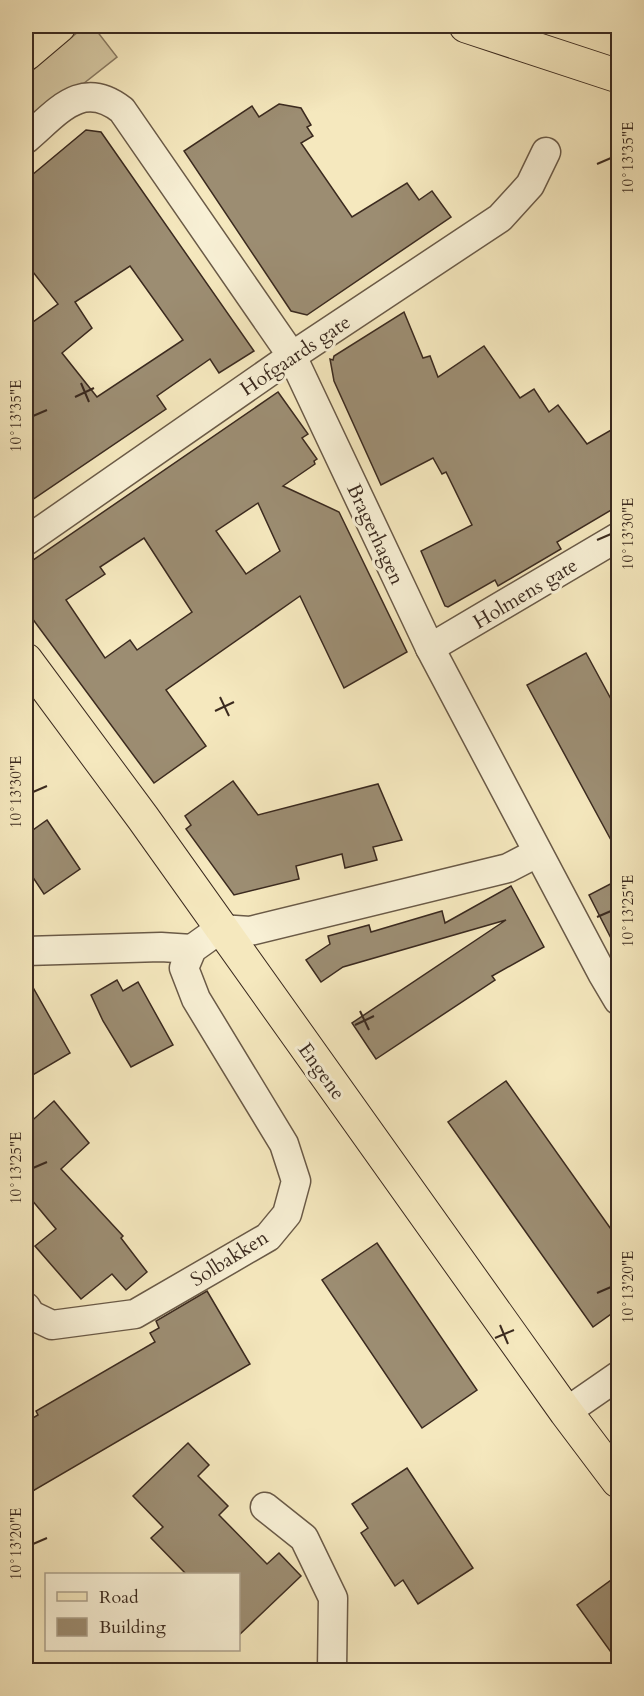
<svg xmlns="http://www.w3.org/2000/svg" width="644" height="1696" font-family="Cardo,serif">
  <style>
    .green { fill: #d5c8a3; stroke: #887961; stroke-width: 1.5 }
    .building { fill: #9c8d72; stroke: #3b2a1f; stroke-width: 1.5; fill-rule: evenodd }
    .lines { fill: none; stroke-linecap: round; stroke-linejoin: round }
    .minor-casing { stroke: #6a5a47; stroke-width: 31 }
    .major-casing { stroke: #3b2a1f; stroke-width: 35 }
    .highway-casing { stroke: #3b2a1f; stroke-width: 35 }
    .minor { stroke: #f8f0d5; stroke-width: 28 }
    .major { stroke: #f5e8be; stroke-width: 33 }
    .highway { stroke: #f5e8be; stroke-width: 33 }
    .ticks { fill: none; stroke: #3b2a1f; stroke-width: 2 }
    .labels { text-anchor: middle; stroke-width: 6; stroke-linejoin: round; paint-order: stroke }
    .street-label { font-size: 20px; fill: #3b2a1f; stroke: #f8f0d5 }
    .neatline { fill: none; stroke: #3b2a1f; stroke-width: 2 }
    .ticks-label { font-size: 15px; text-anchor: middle; fill: #3b2a1f }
  </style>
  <rect width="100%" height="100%" fill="#f5e8be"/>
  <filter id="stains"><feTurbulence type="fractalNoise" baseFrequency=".00333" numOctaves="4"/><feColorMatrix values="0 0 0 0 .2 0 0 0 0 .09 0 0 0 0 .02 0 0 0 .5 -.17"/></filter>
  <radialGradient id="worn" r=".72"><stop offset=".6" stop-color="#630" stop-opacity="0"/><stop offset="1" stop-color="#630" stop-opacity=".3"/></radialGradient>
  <polygon class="green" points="85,26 93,26 117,57 26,129 26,76"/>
  <g class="building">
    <polygon points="279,104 301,108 311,125 307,127 313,136 301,143 352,217 407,183 419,200 432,191 451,217 307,315 291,311 184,151 252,106 259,117"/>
    <path d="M86 130 101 132 254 351 219 373 210 359 157 396 166 409 26 504V327L58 304 26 263V180ZM130 266 183 340 97 397 62 353 92 328 75 302Z"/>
    <polygon points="404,312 423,358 430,356 438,377 484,346 520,398 534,389 549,412 558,405 587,444 618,426 618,506 557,542 561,549 498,586 495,580 448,607 445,606 421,551 472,525 446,472 442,474 433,458 381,485 334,381 330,359 333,360 334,356"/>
    <path d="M278 392 308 434 302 438 317 459 314 461 315 464 283 486 339 512 407 652 344 688 300 596 166 690 206 746 154 783 26 610V565ZM258 503 280 551 246 574 216 531ZM144 538 192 612 137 650 130 640 105 658 66 600 105 574 100 567Z"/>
    <polygon points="586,653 618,712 618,853 527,685"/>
    <polygon points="233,781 258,815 378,784 402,840 373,847 377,860 345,868 342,854 296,866 299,879 234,895 186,829 191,825 185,816"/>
    <polygon points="47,820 80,869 44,894 26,867 26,835"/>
    <polygon points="618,880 618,952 589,895"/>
    <polygon points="511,886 544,947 492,976 495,980 376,1059 352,1023 506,920 343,967 321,982 306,960 330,944 328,936 369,925 371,932 442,911 445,923"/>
    <polygon points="26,975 70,1053 26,1079"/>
    <polygon points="117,980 123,991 138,982 173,1045 131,1067 103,1021 91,995"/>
    <polygon points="506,1081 618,1239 618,1309 593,1327 448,1122"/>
    <polygon points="54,1101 89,1143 61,1169 123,1236 121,1238 147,1272 126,1290 112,1274 81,1299 35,1246 56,1229 26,1193 26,1126"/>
    <polygon points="377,1243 477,1390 422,1428 322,1280"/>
    <polygon points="207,1291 250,1364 26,1495 26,1422 38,1415 36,1411 155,1342 150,1333 159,1328 156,1321"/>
    <polygon points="188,1443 209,1465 198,1476 228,1506 219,1515 267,1564 279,1553 301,1576 238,1636 238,1575 187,1575 151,1538 163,1527 133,1496"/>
    <polygon points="407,1468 473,1568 418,1604 403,1580 395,1586 361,1533 368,1528 352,1504"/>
    <polygon points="618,1575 618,1662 577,1605"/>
  </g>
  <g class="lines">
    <defs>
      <g id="minor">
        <path d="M26 139C57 113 81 78 122 110L292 356 430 648 602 973 618 1000"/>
        <polyline points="26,541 292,356 500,218 530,185 546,152"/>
        <polyline points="430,648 618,537"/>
        <polyline points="26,951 161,947 192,949"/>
        <polyline points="26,1307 31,1315 52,1325 135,1314 268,1237 287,1214 296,1181 284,1144 196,999 184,968 192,949 220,929 250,931 508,868 537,853"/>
        <polyline points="566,1412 618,1376"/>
        <polyline points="265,1507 304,1538 333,1598 332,1670"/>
      </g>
      <g id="major">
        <polyline points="26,54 59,26"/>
        <polyline points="26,660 143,818 566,1412 618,1481"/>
      </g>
      <polyline id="highway" points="466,26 618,76"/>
    </defs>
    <use href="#minor" class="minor-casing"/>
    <use href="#major" class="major-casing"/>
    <use href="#highway" class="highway-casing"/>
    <use href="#minor" class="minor"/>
    <use href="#major" class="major"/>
    <use href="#highway" class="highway"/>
  </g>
  <path class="ticks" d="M597 164 611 158M81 383 89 402M75 397 94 388M33 416 47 410M597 540 611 534M220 697 229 716M215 711 234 702M33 792 47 786M597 917 611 911M360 1011 369 1030M355 1025 374 1016M33 1168 47 1162M597 1293 611 1287M500 1325 508 1344M495 1338 514 1330M33 1544 47 1538"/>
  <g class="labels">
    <g class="street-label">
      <text transform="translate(295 355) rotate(-34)" y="7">Hofgaards gate</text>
      <text transform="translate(376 534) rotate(65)" y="7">Bragerhagen</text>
      <text transform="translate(525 593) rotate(-31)" y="7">Holmens gate</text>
      <text transform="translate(322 1071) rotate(54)" y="7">Engene</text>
      <text transform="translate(229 1258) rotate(-32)" y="7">Solbakken</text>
    </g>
  </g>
  <rect width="644" height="1696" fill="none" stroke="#f5e8be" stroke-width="66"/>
  <rect x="45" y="1573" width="195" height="78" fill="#f8f0d5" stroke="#aca18c" stroke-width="1.5"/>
  <rect x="57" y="1592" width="30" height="9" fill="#f5e8be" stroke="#aca18c" stroke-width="1.5"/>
  <text x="99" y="1603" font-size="18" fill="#3b2a1f">Road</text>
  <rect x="57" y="1618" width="30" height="18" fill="#9c8d72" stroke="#aca18c" stroke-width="1.5"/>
  <text x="99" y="1633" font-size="18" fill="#3b2a1f">Building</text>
  <rect x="33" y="33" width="578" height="1630" class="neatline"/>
  <g class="ticks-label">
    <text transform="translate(628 158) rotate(-90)" y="5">10°13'35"E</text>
    <text transform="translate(16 416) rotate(-90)" y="5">10°13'35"E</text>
    <text transform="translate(628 534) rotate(-90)" y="5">10°13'30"E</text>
    <text transform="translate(16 792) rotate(-90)" y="5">10°13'30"E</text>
    <text transform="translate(628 911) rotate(-90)" y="5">10°13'25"E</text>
    <text transform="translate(16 1168) rotate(-90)" y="5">10°13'25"E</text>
    <text transform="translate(628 1287) rotate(-90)" y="5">10°13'20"E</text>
    <text transform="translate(16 1544) rotate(-90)" y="5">10°13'20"E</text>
  </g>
  <rect width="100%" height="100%" filter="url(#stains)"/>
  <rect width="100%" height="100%" fill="url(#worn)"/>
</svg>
